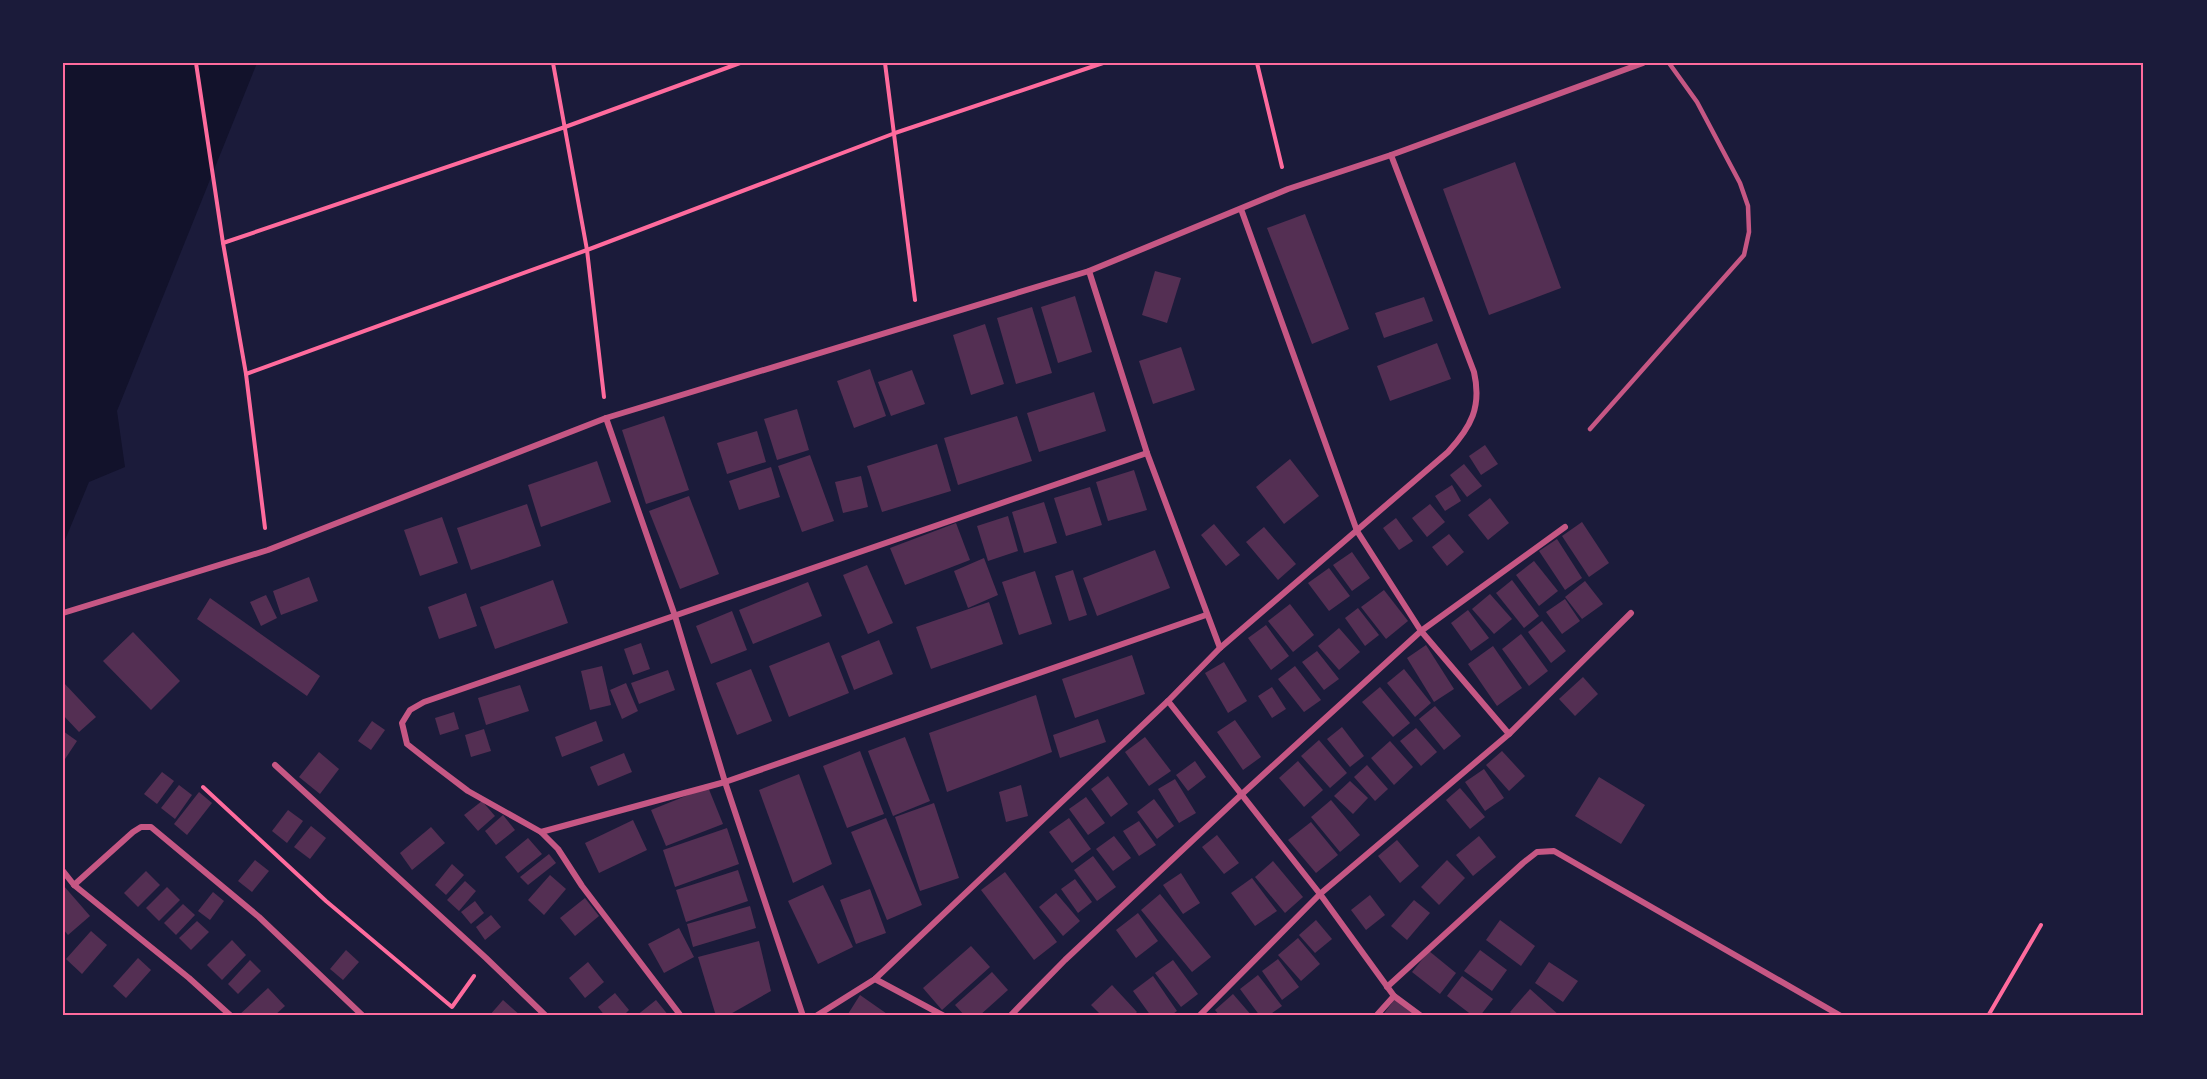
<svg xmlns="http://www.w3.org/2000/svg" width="2207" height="1079" font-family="Bitter,serif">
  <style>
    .water { fill: #12122b }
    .building { fill: #542f53 }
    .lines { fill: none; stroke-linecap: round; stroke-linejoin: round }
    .path { stroke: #ff6b9d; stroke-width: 4 }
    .service { stroke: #c65784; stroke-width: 4.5 }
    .minor { stroke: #c65784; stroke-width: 6 }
    .neatline { fill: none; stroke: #ff6b9d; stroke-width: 2 }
  </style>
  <rect width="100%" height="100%" fill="#1b1b3a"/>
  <polygon class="water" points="63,63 257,63 117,411 125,467 89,482 63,545"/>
  <g class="building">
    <polygon points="1515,162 1561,288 1489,315 1443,189"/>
    <polygon points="1305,214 1349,329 1312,344 1267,228"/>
    <polygon points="1155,271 1181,278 1167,323 1142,315"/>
    <polygon points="1075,296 1092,352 1058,363 1041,307"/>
    <polygon points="1424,297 1433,321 1384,338 1375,313"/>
    <polygon points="1032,307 1052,373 1016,384 997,318"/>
    <polygon points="985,324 1004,384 971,395 953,335"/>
    <polygon points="1437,343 1451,379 1390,401 1377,366"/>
    <polygon points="1181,347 1195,390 1153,404 1139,361"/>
    <polygon points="870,369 886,416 854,428 837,381"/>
    <polygon points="912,370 925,404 891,416 878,382"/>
    <polygon points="1094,392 1106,431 1039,452 1027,413"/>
    <polygon points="797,409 809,450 777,460 764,419"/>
    <polygon points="664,416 689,490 646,504 622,430"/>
    <polygon points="1017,416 1032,461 958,485 944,438"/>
    <polygon points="757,431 766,462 727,474 717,443"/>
    <polygon points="937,444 951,491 882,512 867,466"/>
    <polygon points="1485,445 1498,464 1481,475 1469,456"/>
    <polygon points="810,455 834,521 802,532 778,466"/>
    <polygon points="1290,459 1319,496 1284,524 1256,487"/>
    <polygon points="597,461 611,502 541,527 528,485"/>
    <polygon points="1464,464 1482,486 1467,497 1450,475"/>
    <polygon points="771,467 780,497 739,510 729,481"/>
    <polygon points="1134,470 1147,510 1108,521 1096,482"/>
    <polygon points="861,476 868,507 843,513 835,482"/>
    <polygon points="1452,485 1461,501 1445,511 1435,496"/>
    <polygon points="1090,487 1102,525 1066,536 1054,498"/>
    <polygon points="689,496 719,574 680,589 649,511"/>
    <polygon points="1490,498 1509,523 1488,540 1468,515"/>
    <polygon points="1044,502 1057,543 1024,553 1012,512"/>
    <polygon points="527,504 541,546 471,570 457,528"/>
    <polygon points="1430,504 1445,522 1427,537 1412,518"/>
    <polygon points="1008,516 1018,551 988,561 977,526"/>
    <polygon points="442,517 458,563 420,576 404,530"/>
    <polygon points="1396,518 1413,541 1399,550 1383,528"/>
    <polygon points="1582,522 1609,563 1589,577 1562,536"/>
    <polygon points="956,523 970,560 905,585 890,548"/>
    <polygon points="1214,524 1240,555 1226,566 1201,535"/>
    <polygon points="1264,527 1296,564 1278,580 1246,542"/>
    <polygon points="1449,534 1464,552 1447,566 1432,547"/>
    <polygon points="1557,539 1582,578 1565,590 1539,551"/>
    <polygon points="1155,550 1170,588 1097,616 1083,578"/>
    <polygon points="1352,552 1370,578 1352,591 1333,565"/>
    <polygon points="984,558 998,595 968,608 954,571"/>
    <polygon points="1534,561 1558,591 1539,606 1516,575"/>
    <polygon points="867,565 893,623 868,634 843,575"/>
    <polygon points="1329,568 1350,596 1329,611 1308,583"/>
    <polygon points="1073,570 1087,615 1069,621 1055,576"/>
    <polygon points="1035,571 1052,624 1019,635 1002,582"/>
    <polygon points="309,577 318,601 281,615 273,591"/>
    <polygon points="553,580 568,623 495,649 480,607"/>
    <polygon points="1512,580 1539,616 1524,628 1496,593"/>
    <polygon points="1585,581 1603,604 1582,619 1565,597"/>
    <polygon points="808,582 822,616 753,644 739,610"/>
    <polygon points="1384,590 1408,621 1386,639 1361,607"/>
    <polygon points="466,593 477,626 439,639 428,607"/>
    <polygon points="1490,594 1512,619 1494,634 1472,609"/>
    <polygon points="266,595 277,618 261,626 250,602"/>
    <polygon points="210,598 320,676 307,696 197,619"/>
    <polygon points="1565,599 1580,621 1562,634 1546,612"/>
    <polygon points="989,602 1003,644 931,669 916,627"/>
    <polygon points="1290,604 1314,635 1293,652 1268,621"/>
    <polygon points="1358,608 1379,635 1365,646 1345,618"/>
    <polygon points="1468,610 1489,638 1471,651 1451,623"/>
    <polygon points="732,611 747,650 711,664 696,626"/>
    <polygon points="1542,621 1566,651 1551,663 1528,632"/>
    <polygon points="1266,625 1289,656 1271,670 1248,638"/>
    <polygon points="1339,628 1360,652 1339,670 1318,646"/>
    <polygon points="133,632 180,681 151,710 103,661"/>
    <polygon points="1521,634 1548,671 1529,686 1502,649"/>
    <polygon points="879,640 893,674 854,690 841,656"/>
    <polygon points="829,642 849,693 789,717 769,666"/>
    <polygon points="641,643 650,669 633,675 624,649"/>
    <polygon points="1426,645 1454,689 1434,702 1407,658"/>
    <polygon points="1493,646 1522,688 1497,706 1468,664"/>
    <polygon points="1317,651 1339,679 1324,690 1302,662"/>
    <polygon points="1132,655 1145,694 1075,718 1062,679"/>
    <polygon points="1224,662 1247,701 1228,713 1205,673"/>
    <polygon points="602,666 611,705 590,710 581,671"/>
    <polygon points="1295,666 1321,700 1304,712 1278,679"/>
    <polygon points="751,669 772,721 737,735 716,683"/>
    <polygon points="1404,669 1431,703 1415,717 1387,683"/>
    <polygon points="668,670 675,690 639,704 631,683"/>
    <polygon points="1583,677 1598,694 1575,716 1559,699"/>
    <polygon points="63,682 96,717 79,732 63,715"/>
    <polygon points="626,683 638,711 622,719 610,690"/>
    <polygon points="520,685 529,711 486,725 478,698"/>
    <polygon points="1272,687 1286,709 1272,718 1258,696"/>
    <polygon points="1380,687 1410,723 1393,737 1362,702"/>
    <polygon points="1036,695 1052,752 947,792 929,733"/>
    <polygon points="1435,706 1461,736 1444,750 1419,719"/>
    <polygon points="454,712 459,729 440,735 435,718"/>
    <polygon points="1098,719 1106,742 1060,758 1053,735"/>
    <polygon points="1235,720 1261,757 1243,770 1217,732"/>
    <polygon points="372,721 385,730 371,750 358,741"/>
    <polygon points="596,721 603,741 562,757 555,737"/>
    <polygon points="1342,727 1364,756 1350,767 1327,739"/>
    <polygon points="1416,728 1437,752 1421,766 1400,741"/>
    <polygon points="484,729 491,751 471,757 465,735"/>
    <polygon points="63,731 77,741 63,762"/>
    <polygon points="905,737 930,801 893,816 868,751"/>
    <polygon points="1145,737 1171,771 1149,786 1125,752"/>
    <polygon points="1319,740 1347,773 1330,788 1301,756"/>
    <polygon points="1390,741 1413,767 1394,785 1371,758"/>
    <polygon points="860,751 884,814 847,828 823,766"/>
    <polygon points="1502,751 1525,776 1509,791 1486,765"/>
    <polygon points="319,752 339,769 320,794 299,777"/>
    <polygon points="624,753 632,772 598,786 590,767"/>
    <polygon points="1195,761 1206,777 1188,791 1176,775"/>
    <polygon points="1298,761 1323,790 1304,807 1279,778"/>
    <polygon points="1367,765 1388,789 1375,801 1354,777"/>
    <polygon points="1484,769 1504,798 1485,811 1465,782"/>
    <polygon points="162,772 174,781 157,804 144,794"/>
    <polygon points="799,774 832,864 793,883 759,790"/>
    <polygon points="1108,776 1128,804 1111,817 1091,789"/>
    <polygon points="1599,777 1645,805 1621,844 1575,816"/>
    <polygon points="1175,779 1196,813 1179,823 1158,789"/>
    <polygon points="1350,781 1368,798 1353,814 1334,796"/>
    <polygon points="179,785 192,795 175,819 161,808"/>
    <polygon points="1021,785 1028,816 1006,822 999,792"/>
    <polygon points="708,787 723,824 666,846 651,810"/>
    <polygon points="1460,788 1485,817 1470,829 1446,800"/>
    <polygon points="199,792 212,803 187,835 174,824"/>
    <polygon points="1086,797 1105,823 1088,835 1069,809"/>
    <polygon points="1154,799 1174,826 1157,839 1137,812"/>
    <polygon points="1331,800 1360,835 1340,852 1311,817"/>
    <polygon points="482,801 495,816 478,831 464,815"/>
    <polygon points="934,803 959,878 920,891 895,817"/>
    <polygon points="288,810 303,821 287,843 272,831"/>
    <polygon points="503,815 515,830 496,845 485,831"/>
    <polygon points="886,818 922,905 887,920 851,832"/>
    <polygon points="1069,818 1091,849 1072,863 1049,832"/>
    <polygon points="633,820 647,850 599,873 585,843"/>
    <polygon points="1139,821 1156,845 1139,856 1123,831"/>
    <polygon points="1311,822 1338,855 1316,873 1288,840"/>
    <polygon points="311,826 326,838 310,859 294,847"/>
    <polygon points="431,827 445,843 412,870 400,853"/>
    <polygon points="727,828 739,864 675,887 663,850"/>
    <polygon points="1217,835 1239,863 1224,874 1202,847"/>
    <polygon points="1114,836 1131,858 1113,871 1096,849"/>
    <polygon points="1479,836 1496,857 1473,876 1456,855"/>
    <polygon points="528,838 542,854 518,873 505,857"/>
    <polygon points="1397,840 1419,866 1400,883 1378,856"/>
    <polygon points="549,854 556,863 528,885 520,877"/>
    <polygon points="1093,856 1116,887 1097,901 1074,870"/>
    <polygon points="255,860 269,871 252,892 238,881"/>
    <polygon points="1447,860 1465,878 1439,905 1421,887"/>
    <polygon points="1273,861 1303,897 1285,913 1255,877"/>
    <polygon points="452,864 464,875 446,895 435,885"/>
    <polygon points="738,870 748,901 686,922 676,890"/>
    <polygon points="146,871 160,885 138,907 124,893"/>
    <polygon points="1005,872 1057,942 1034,960 981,890"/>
    <polygon points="1181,873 1200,903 1183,914 1163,885"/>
    <polygon points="550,875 566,889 544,915 528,900"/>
    <polygon points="1252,878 1277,911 1255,926 1231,893"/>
    <polygon points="1075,879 1092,902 1078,913 1061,889"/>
    <polygon points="465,881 476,891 459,911 447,900"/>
    <polygon points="63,885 90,916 68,935 63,929"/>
    <polygon points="823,885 853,947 818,964 788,901"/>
    <polygon points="167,887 180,900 159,921 146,908"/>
    <polygon points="870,889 886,933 856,944 840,900"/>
    <polygon points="213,892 224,901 210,920 198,911"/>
    <polygon points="1056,893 1080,921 1063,936 1039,907"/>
    <polygon points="1160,894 1211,957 1192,972 1141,910"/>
    <polygon points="1370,895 1385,915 1366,930 1351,910"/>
    <polygon points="585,898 599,916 575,936 560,918"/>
    <polygon points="1414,900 1430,913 1407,940 1391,926"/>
    <polygon points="475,901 484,913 471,924 461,912"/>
    <polygon points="183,904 195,915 176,935 164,923"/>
    <polygon points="750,906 756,928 693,947 687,924"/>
    <polygon points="1138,913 1158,941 1136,958 1116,930"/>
    <polygon points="491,915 501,927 485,940 476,927"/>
    <polygon points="1316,920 1332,939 1315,953 1299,935"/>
    <polygon points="1500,920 1535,946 1521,966 1486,940"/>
    <polygon points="197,921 209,932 191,950 179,938"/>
    <polygon points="679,928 694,957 664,973 648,944"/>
    <polygon points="91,931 107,945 82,974 66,959"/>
    <polygon points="1298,938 1320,964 1301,981 1278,955"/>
    <polygon points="232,940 246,955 222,980 207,965"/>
    <polygon points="759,941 771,991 727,1016 716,1016 698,957"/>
    <polygon points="971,946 990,967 942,1010 923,988"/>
    <polygon points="346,950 359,962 343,980 330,969"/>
    <polygon points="1480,950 1507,970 1492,991 1464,971"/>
    <polygon points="1429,951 1456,973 1440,994 1412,972"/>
    <polygon points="138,958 151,970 126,998 113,986"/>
    <polygon points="1278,959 1299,987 1282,1000 1262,971"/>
    <polygon points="250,960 261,971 238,994 228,984"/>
    <polygon points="1173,960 1198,994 1181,1007 1155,973"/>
    <polygon points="588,962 604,982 585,998 569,978"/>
    <polygon points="1549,962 1578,981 1563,1002 1535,983"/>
    <polygon points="992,972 1008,990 979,1016 965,1016 955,1005"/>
    <polygon points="1258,975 1282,1006 1268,1016 1260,1016 1240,989"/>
    <polygon points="1153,976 1177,1011 1170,1016 1151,1016 1133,991"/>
    <polygon points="1462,976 1493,999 1480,1016 1473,1016 1447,996"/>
    <polygon points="1112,985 1137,1012 1133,1016 1102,1016 1091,1005"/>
    <polygon points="268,988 285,1006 274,1016 238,1016"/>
    <polygon points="1530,989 1560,1016 1514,1016 1510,1012"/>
    <polygon points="615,993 629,1010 623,1016 605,1016 598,1007"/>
    <polygon points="1233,994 1252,1016 1220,1016 1215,1010"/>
    <polygon points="860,995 890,1016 851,1016 848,1014"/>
    <polygon points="1395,999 1418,1016 1382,1016"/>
    <polygon points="503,1000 521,1016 489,1016"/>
    <polygon points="656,1000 669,1016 636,1016"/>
  </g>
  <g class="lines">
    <g class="path">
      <polyline points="196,63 223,243 246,374 265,528"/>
      <polyline points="553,63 587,250 604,397"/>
      <polyline points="885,63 915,300"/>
      <polyline points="1257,63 1282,167"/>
      <polyline points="223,243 565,127 740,63"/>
      <polyline points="246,374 587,250 895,133 1103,63"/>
      <polyline points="203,787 326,901 452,1007 474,976"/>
      <polyline points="1988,1016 2041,925"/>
    </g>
    <polyline class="service" points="1590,429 1744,255 1749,232 1748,206 1740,183 1697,102 1669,63"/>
    <g class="minor">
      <polyline points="1241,209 1357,531 1421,631 1509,734"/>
      <polyline points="1089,271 1147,453 1220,648"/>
      <polyline points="606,418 675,616 725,782 803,1016"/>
      <polyline points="1147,453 424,702 410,710 402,723 407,744 435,766 468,791 541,832 725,782 1206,615"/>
      <polyline points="63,613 268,550 606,418 1089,271 1288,189 1391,155 1643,63"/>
      <polyline points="1168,701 1320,894 1394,996 1421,1016"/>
      <polyline points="275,765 486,958 546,1016"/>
      <polyline points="541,832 558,849 582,886 681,1016"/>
      <polyline points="63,871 74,885 189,978 231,1016"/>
      <polyline points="74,885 133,832 141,827 151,827 259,917 363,1016"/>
      <polyline points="875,979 944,1016"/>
      <polyline points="1387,987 1523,863 1537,852 1554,851 1841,1016"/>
      <path d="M816 1016 875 979 1168 701 1220 648 1448 452C1471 427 1482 407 1474 372L1391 155"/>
      <polyline points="1010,1016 1065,960 1242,794 1421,631 1565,527"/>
      <polyline points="1199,1016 1320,894 1509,734 1631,613"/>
      <polyline points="1376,1016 1394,996"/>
    </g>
  </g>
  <rect width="2207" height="1079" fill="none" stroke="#1b1b3a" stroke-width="129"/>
  <rect x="64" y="64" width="2078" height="950" class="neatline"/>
</svg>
